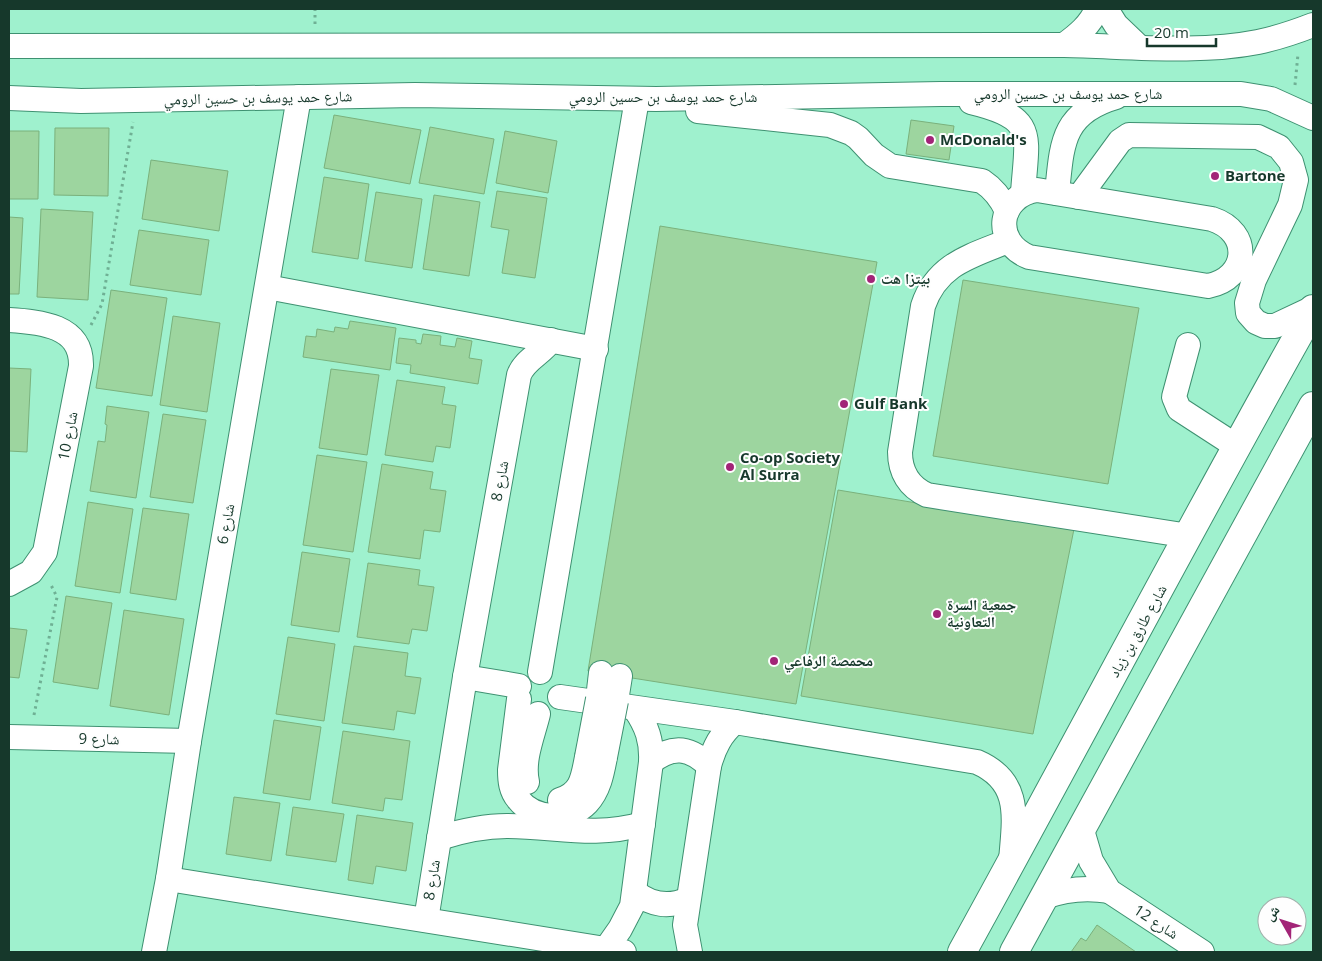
<svg xmlns="http://www.w3.org/2000/svg" width="1322" height="961" font-family="'Open Sans','Noto Naskh Arabic',sans-serif">
  <style>
    .building { fill: #9dd59f; stroke: #7ab17c }
    .lines { fill: none; stroke-linecap: round; stroke-linejoin: round }
    .minor-casing { stroke: #3e9171; stroke-width: 26 }
    .major-casing { stroke: #3e9171; stroke-width: 30 }
    .path { stroke: #6fb094; stroke-width: 3; stroke-dasharray: 2.5 4; stroke-linecap: butt }
    .minor { stroke: #fff; stroke-width: 24 }
    .major { stroke: #fff; stroke-width: 28 }
    .minor-bridge-casing { stroke: #3e9171; stroke-width: 26; stroke-linecap: butt }
    .minor-bridge { stroke: #fff; stroke-width: 24 }
    .poi-dot { fill: #a22477; stroke: #fefefe; stroke-width: 2 }
    .labels { text-anchor: middle; stroke-width: 4; stroke-linejoin: round; paint-order: stroke }
    .street-label { font-size: 15px; fill: #16382b; stroke: #fefefe }
    .poi-label { font-size: 15px; font-weight: bold; fill: #16382b; stroke: #fefefe; text-anchor: start }
  </style>
  <rect width="100%" height="100%" fill="#9ff1ce"/>
  <g class="building">
    <polygon points="334,115 421,130 410,184 324,168"/>
    <polygon points="911,120 954,126 949,160 906,154"/>
    <polygon points="430,127 494,139 484,194 419,183"/>
    <polygon points="55,128 109,128 108,196 54,195"/>
    <polygon points="9,131 39,131 38,199 9,199"/>
    <polygon points="505,131 557,141 548,193 496,183"/>
    <polygon points="151,160 228,171 219,231 142,219"/>
    <polygon points="324,177 369,184 358,259 312,252"/>
    <polygon points="497,191 547,198 535,278 502,273 509,230 491,227"/>
    <polygon points="376,192 422,199 412,268 365,261"/>
    <polygon points="434,195 480,202 469,276 423,269"/>
    <polygon points="41,209 93,212 88,300 37,297"/>
    <polygon points="9,217 23,218 19,294 9,294"/>
    <polygon points="660,226 877,262 796,704 588,671"/>
    <polygon points="139,230 209,240 201,295 130,285"/>
    <polygon points="963,280 1139,308 1108,484 933,456"/>
    <polygon points="111,290 167,298 152,396 96,388"/>
    <polygon points="173,316 220,323 207,412 160,405"/>
    <polygon points="350,321 396,328 390,370 303,357 306,336 316,337 317,329 334,332 335,327 348,329"/>
    <polygon points="423,334 441,336 440,345 455,347 457,338 472,341 469,358 482,360 478,384 410,373 411,365 396,363 399,338 416,340 416,343 421,344"/>
    <polygon points="9,368 31,369 27,452 9,451"/>
    <polygon points="331,369 379,375 367,455 319,448"/>
    <polygon points="397,380 445,387 442,404 456,406 450,448 436,446 433,462 385,455"/>
    <polygon points="107,406 149,412 136,498 90,491 98,441 105,442 107,425 105,424"/>
    <polygon points="163,414 206,420 193,503 150,497"/>
    <polygon points="317,455 367,462 353,552 303,545"/>
    <polygon points="382,464 433,472 430,489 446,491 440,532 424,530 420,559 368,552"/>
    <polygon points="838,490 1074,529 1033,734 801,696"/>
    <polygon points="88,502 133,509 120,593 75,586"/>
    <polygon points="143,508 189,514 176,600 130,593"/>
    <polygon points="302,552 350,559 339,632 291,625"/>
    <polygon points="368,563 420,570 418,585 434,587 427,631 412,629 409,644 357,637"/>
    <polygon points="66,596 112,603 98,689 53,682"/>
    <polygon points="124,610 184,619 169,715 110,706"/>
    <polygon points="9,628 27,630 19,678 9,677"/>
    <polygon points="288,637 335,644 324,721 276,714"/>
    <polygon points="354,646 408,653 405,676 421,678 415,714 397,711 394,730 342,723"/>
    <polygon points="274,720 321,727 310,800 263,793"/>
    <polygon points="343,731 410,741 402,800 385,798 383,811 332,803"/>
    <polygon points="234,797 280,803 271,861 226,854"/>
    <polygon points="293,807 344,814 336,862 286,855"/>
    <polygon points="357,815 413,823 406,871 376,866 373,884 348,880"/>
    <polygon points="1097,925 1136,952 1071,952 1081,938 1086,941"/>
  </g>
  <g class="lines">
    <defs>
      <g id="minor">
        <polyline points="1106,9 1116,25 1139,47"/>
        <path d="M1064 45C1078 35 1090 25 1097 9"/>
        <path d="M9 46 1064 45C1125 46 1198 54 1258 42 1277 38 1295 32 1313 25"/>
        <polyline points="9,98 81,101 415,95 656,99 941,94 1241,94 1271,99 1313,118"/>
        <path d="M971 102C1038 118 1027 134 1023 193"/>
        <path d="M698 111 830 125 851 133 858 138 874 155 890 166 982 181C994 189 1001 198 1007 211"/>
        <path d="M1037 190 1212 219C1252 232 1249 278 1208 286L1029 257C992 242 998 196 1037 190Z"/>
        <path d="M1057 193C1062 145 1061 113 1116 97"/>
        <polyline points="1079,197 1120,141 1129,135 1258,137 1279,147 1291,162 1296,180 1290,205 1254,280 1247,303 1248,313 1256,322 1265,326 1275,326 1313,308"/>
        <path d="M1008 241C971 256 937 264 923 306L900 452C900 472 909 487 927 495L1189 536"/>
        <polyline points="267,287 596,349"/>
        <path d="M9 320C40 322 82 325 81 366L45 552 31 572 9 584"/>
        <polyline points="1188,345 1174,397 1179,409 1236,446"/>
        <polyline points="540,672 637,99"/>
        <polyline points="465,677 519,686"/>
        <path d="M560 697 735 722 977 762C1023 782 1014 820 1011 861"/>
        <path d="M519 699 510 770C510 781 511 791 518 799 534 820 569 822 587 803 599 790 602 773 605 757"/>
        <polyline points="598,699 601,673"/>
        <polyline points="616,701 620,676"/>
        <polyline points="9,737 189,741"/>
        <path d="M651 762C672 745 690 747 709 766"/>
        <path d="M527 782C522 760 533 735 538 714"/>
        <path d="M560 800C582 793 583 777 587 757"/>
        <polyline points="1081,827 1091,861 1109,891 1202,952"/>
        <path d="M439 838C461 831 483 826 507 826 556 826 593 838 643 824"/>
        <polyline points="168,879 624,952"/>
        <path d="M635 892C651 905 669 908 688 899"/>
        <path d="M1044 897C1066 889 1086 887 1109 891"/>
        <path d="M426 920 465 677 519 375C525 359 542 354 551 340"/>
        <path d="M606 949 620 929 632 906 651 762C652 741 647 726 635 709"/>
        <polyline points="154,952 168,879 189,741 299,97"/>
        <path d="M690 952 685 925 709 766C714 747 721 734 735 722"/>
      </g>
      <g id="major">
        <path d="M962 952C1080 738 1193 522 1313 309"/>
        <polyline points="1014,952 1313,406"/>
      </g>
    </defs>
    <use href="#minor" class="minor-casing"/>
    <use href="#major" class="major-casing"/>
    <g class="path">
      <polyline points="315,24 315,9"/>
      <polyline points="1295,85 1298,54"/>
      <polyline points="91,325 102,304 133,122"/>
      <polyline points="34,715 57,597 50,583"/>
    </g>
    <use href="#minor" class="minor"/>
    <use href="#major" class="major"/>
    <defs>
      <g id="minor-bridge">
        <polyline points="587,757 598,699"/>
        <polyline points="605,757 616,701"/>
      </g>
    </defs>
    <use href="#minor-bridge" class="minor-bridge-casing"/>
    <use href="#minor-bridge" class="minor-bridge"/>
  </g>
  <g class="poi-dot">
    <circle cx="930" cy="140" r="5"/>
    <circle cx="1215" cy="176" r="5"/>
    <circle cx="871" cy="279" r="5"/>
    <circle cx="844" cy="404" r="5"/>
    <circle cx="730" cy="467" r="5"/>
    <circle cx="937" cy="614" r="5"/>
    <circle cx="774" cy="661" r="5"/>
  </g>
  <g class="labels">
    <g class="street-label">
      <text x="1068" y="99">شارع حمد يوسف بن حسين الرومي</text>
      <text x="663" y="102">شارع حمد يوسف بن حسين الرومي</text>
      <text transform="translate(258 98) rotate(-1)" y="5">شارع حمد يوسف بن حسين الرومي</text>
      <text transform="translate(68 436) rotate(-79)" y="5">شارع 10</text>
      <text transform="translate(500 481) rotate(-80)" y="5">شارع 8</text>
      <text transform="translate(226 524) rotate(-80)" y="5">شارع 6</text>
      <text transform="translate(1138 631) rotate(-61)" y="5">شارع طارق بن زياد</text>
      <text transform="translate(99 739) rotate(1)" y="5">شارع 9</text>
      <text transform="translate(432 880) rotate(-81)" y="5">شارع 8</text>
      <text transform="translate(1156 922) rotate(33)" y="5">شارع 12</text>
    </g>
    <g class="poi-label">
      <text x="940" y="145">McDonald's</text>
      <text x="1225" y="181">Bartone</text>
      <text x="881" y="284">بيتزا هت</text>
      <text x="854" y="409">Gulf Bank</text>
      <text x="740" y="463">Co-op Society<tspan x="740" dy="17">Al Surra</tspan></text>
      <text x="947" y="610">جمعية السرة<tspan x="947" dy="17">التعاونية</tspan></text>
      <text x="784" y="666">محمصة الرفاعي</text>
    </g>
  </g>
  <rect width="1322" height="961" fill="none" stroke="#16382b" stroke-width="20"/>
  <g transform="translate(1282 921) rotate(309)"><circle r="24" fill="#fefefe" stroke="#a1afaa"/>
  <path d="M0-4L9 19L0 12L-9 19Z" fill="#a22477"/>
  <text y="-8" font-size="14" font-weight="bold" text-anchor="middle" fill="#16382b">ش</text>
  </g>
  <path d="M1147 38v8h69v-8" fill="none" stroke="#16382b" stroke-width="2.5"/>
  <text x="1154" y="38" font-size="15" fill="#16382b" stroke="#fefefe" stroke-width="4" paint-order="stroke">20 m</text>
</svg>
